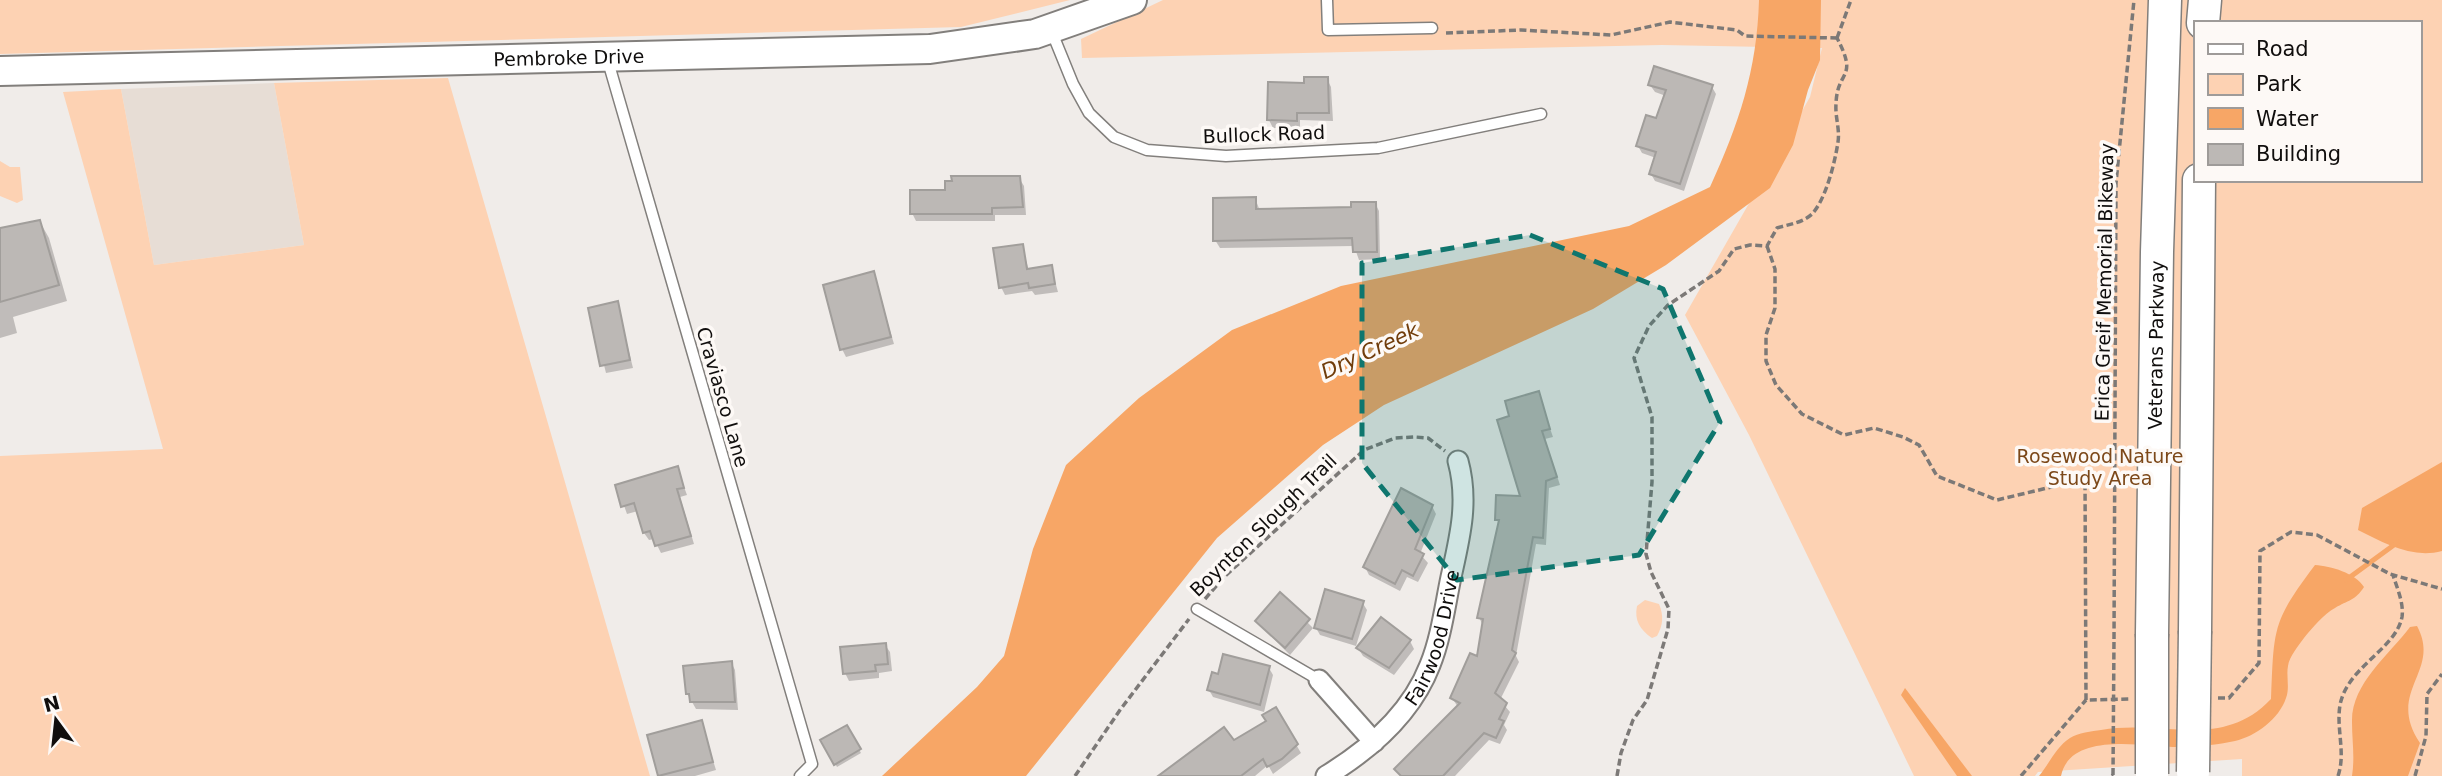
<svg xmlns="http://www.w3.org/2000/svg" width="2442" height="776" font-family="'DejaVu Sans',sans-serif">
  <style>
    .built { fill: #e7ddd5 }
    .green { fill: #fdd2b3; fill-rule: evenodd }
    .water { fill: #f7a666 }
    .shadow { fill: #0003 }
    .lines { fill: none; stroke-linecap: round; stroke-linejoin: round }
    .stream { stroke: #f7a666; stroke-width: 5 }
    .building { fill: #bcb8b5; stroke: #a19e9b; stroke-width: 2 }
    .lane-casing { stroke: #827f7c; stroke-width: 13 }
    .street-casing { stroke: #827f7c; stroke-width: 23 }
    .secondary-casing { stroke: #827f7c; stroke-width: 32 }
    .primary-casing { stroke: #827f7c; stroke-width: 35 }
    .path { stroke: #7c7977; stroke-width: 3.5; stroke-dasharray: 7 3.5; stroke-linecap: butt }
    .lane { stroke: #fff; stroke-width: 10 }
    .street { stroke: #fff; stroke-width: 19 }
    .secondary { stroke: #fff; stroke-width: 28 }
    .primary { stroke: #fff; stroke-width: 32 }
    .primary-bridge-casing { stroke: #827f7c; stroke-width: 35; stroke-linecap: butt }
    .path-bridge { stroke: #7c7977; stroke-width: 3.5; stroke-dasharray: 7 3.5; stroke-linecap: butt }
    .primary-bridge { stroke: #fff; stroke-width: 32 }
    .marked { fill: #0f766e; fill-opacity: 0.2; stroke: #0f766e; stroke-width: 5; stroke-dasharray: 14 9; stroke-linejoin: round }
    .labels { text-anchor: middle; stroke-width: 7; stroke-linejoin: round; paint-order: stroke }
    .street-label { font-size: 19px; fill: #100e0d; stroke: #fdf9f6 }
    .park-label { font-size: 19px; fill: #7c4819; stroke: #fdf9f6 }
    .water-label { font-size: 21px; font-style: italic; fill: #713d0b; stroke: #fdf9f6 }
  </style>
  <rect width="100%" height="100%" fill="#f0ece9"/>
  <polygon class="built" points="274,83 304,245 154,265 121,89"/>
  <g class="green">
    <polygon points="0,0 1070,0 961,27 0,54"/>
    <path d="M1163 0H2442V776H2242V759L2038 772 2035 776H1914L1749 435 1685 315 1810 97 1822 48 1662 45 1082 58 1081 39ZM2195 23H2419V180H2195Z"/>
    <polygon points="448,78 650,776 0,776 0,456 163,449 63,92 121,89 154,265 304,245 274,83"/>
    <polygon points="0,161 10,167 20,167 23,200 17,203 0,196"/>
    <path d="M1645 600 1659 604C1664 616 1663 625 1657 636L1652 638C1640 630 1634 620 1637 606Z"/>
  </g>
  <g class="water">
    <path d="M1759 0H1821L1820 60 1808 90 1793 145 1770 188 1666 265 1593 309 1384 405 1323 445 1217 538 1026 776H882L977 687 1004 656 1033 549 1066 465 1139 398 1232 330 1341 286 1629 226 1710 187C1739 124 1757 70 1759 0Z"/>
    <path d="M2442 462V551C2412 559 2384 543 2358 530L2362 508Z"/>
    <path d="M2315 565C2331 566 2355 573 2364 587 2355 601 2348 600 2335 608 2324 614 2312 628 2304 638 2299 645 2289 657 2288 666 2286 676 2290 688 2286 698 2279 719 2256 736 2235 741 2218 745 2198 746 2181 747 2148 748 2071 729 2061 776H2039C2049 764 2056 747 2070 738 2078 733 2092 731 2101 730 2163 719 2222 751 2271 699 2274 628 2272 622 2315 565Z"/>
    <path d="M2417 626C2442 672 2385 691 2420 743L2408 776H2352C2355 757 2352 741 2352 722 2351 684 2389 655 2410 627Z"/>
    <polygon points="1905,688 1972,776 1957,776 1901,695"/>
  </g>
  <g class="shadow">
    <polygon points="1327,79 1331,87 1333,121 1300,120 1300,128 1273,128 1269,120 1306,84"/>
    <polygon points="1650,85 1712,87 1716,94 1684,191 1655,181 1651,174 1656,158 1642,153 1638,146 1657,121 1666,96 1655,92"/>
    <polygon points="1019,178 1024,186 1026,215 995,215 995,221 916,221 912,213 947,192"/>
    <polygon points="1255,198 1260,211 1353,209 1375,203 1379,211 1380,259 1359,260 1354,246 1220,248 1215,240"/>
    <polygon points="40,222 49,238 67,301 13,317 17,333 0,338 0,231"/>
    <polygon points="1022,246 1029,271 1051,267 1058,292 1035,295 1032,291 1005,295 1001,287"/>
    <polygon points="873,273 894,344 846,357 842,349"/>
    <polygon points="617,303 633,368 606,373 590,309"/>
    <polygon points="1538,393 1553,437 1545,439 1560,485 1549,488 1546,545 1536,544 1516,656 1519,662 1500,700 1510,712 1504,725 1507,730 1500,744 1489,740 1455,776 1400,776 1396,769 1458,707 1452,698 1478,659 1483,626 1479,617 1500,524 1497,520 1523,498 1511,417"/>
    <polygon points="677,468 687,495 680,497 694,544 661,553 654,539 649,540 644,533 638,511 627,514 617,486"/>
    <polygon points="1432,506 1436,514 1420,554 1428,563 1418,582 1407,577 1400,591 1369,575 1365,567"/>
    <polygon points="1280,595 1313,628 1290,655 1257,622"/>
    <polygon points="1362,602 1367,610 1356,646 1320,635 1316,628"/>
    <polygon points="1410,641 1414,649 1394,675 1363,656 1358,648"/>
    <polygon points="885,645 890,652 892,671 879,673 879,678 849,681 845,673"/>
    <polygon points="731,662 735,670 738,710 696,709 687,693"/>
    <polygon points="1269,668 1273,675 1264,712 1213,697 1209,690 1219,676"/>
    <polygon points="1275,709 1301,753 1273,774 1268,765 1255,776 1160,776 1269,722"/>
    <polygon points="701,722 716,770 695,776 660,776 649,737"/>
    <polygon points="847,727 861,753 837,767 822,741"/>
  </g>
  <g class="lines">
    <polyline class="stream" points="2346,580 2398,542"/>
  </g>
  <g class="building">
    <polygon points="1654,66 1713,85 1680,184 1649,174 1656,152 1636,146 1646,115 1656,118 1666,90 1648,85"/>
    <polygon points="1304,77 1328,77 1329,113 1297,113 1297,121 1267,120 1268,82 1304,83"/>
    <polygon points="951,176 1020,176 1023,207 992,208 992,214 910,214 910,190 945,190 945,181 952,181"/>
    <polygon points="1256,197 1256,209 1351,207 1351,202 1376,202 1377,252 1353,252 1352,238 1213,241 1213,198"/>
    <polygon points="40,220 59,285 0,302 0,228"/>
    <polygon points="1023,244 1027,269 1052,265 1055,284 1029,288 1028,283 999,288 993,248"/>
    <polygon points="874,271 891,337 840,350 823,285"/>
    <polygon points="618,301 630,360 600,366 588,308"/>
    <polygon points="1539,391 1550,429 1542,431 1557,477 1546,481 1543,538 1533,537 1512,650 1516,653 1495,693 1507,703 1499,719 1504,721 1496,738 1484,733 1443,776 1401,776 1394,769 1460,703 1450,698 1470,653 1477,656 1483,619 1477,618 1499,520 1495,520 1496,495 1520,496 1497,420 1509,416 1505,401"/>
    <polygon points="678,466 684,488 677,489 691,536 655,546 650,531 643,533 634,503 621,507 615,485"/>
    <polygon points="1401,488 1433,505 1415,549 1424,554 1413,576 1402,570 1395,584 1363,567"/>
    <polygon points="1325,589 1364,601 1352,639 1314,628"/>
    <polygon points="1280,592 1310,619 1285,648 1255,621"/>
    <polygon points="1381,617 1411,640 1389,668 1356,648"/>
    <polygon points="886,643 888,664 875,665 876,671 843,674 840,647"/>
    <polygon points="1223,654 1270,666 1260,705 1207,690 1212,672 1218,674"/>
    <polygon points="732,661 735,702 690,702 689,694 686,694 683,666"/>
    <polygon points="1276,707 1298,744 1282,759 1267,767 1263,759 1241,776 1158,776 1224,727 1234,740 1266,721 1262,715"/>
    <polygon points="702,720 713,762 658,776 647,735"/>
    <polygon points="847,725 861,749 834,765 820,740"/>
  </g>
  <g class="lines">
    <defs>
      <g id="lane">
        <polyline points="1327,0 1328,30 1432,28"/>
        <polyline points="1051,30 1073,84 1089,113 1114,137 1147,150 1226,156 1378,148 1541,114"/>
        <polyline points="607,58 812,764 800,776"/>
        <polyline points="1197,609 1319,680"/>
      </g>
      <g id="street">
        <polyline points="1319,680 1374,742"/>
        <path id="s1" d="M1326 776C1369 750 1411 714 1430 665 1441 638 1445 606 1451 577 1460 537 1469 501 1458 461"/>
      </g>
      <g id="secondary">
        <path id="s2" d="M0 71 930 49 1035 34 1132 0"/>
      </g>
      <g id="primary">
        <polyline points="2203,23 2205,0"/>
        <polyline points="2195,631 2199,180"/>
        <path id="s3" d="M2152 634 2157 252 2165 0"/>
      </g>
    </defs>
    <use href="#lane" class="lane-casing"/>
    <use href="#street" class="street-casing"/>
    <use href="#secondary" class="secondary-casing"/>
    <use href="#primary" class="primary-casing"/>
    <g class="path">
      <polyline points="1446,33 1521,30 1611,35 1670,22 1737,30 1745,36 1837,38"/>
      <polyline points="1837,38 1851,0"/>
      <polyline points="1767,246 1775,269 1775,308 1766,335 1766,361 1776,385 1802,414 1844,435 1874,428 1903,437 1919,445 1937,476 1997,500 2085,479 2086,700 2130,699"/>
      <polyline points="1205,599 1224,577 1364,450 1395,438 1415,437 1428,438 1445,451"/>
      <polyline points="2114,639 2116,183 2134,0"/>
      <polyline points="2218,698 2229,698 2259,663 2260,551 2291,532 2317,535 2390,574 2442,589"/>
      <polyline points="1075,776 1120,710 1189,619"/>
      <path d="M1617 776 1621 753 1633 720 1647 700 1668 629 1669 609 1651 572 1646 554 1652 482V417L1634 358 1649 326 1668 305 1719 271 1734 249 1750 245 1767 246 1777 228C1790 224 1802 223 1812 214 1826 199 1835 162 1838 142 1840 129 1835 117 1836 104 1837 69 1859 80 1837 38"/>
      <polyline points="2021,776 2086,700"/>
      <polyline points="2112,776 2113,775"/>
      <path d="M2338 776C2346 753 2336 729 2340 705 2347 667 2396 649 2402 617 2404 603 2397 588 2393 575"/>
      <polyline points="2415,776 2426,736 2427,694 2442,674"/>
    </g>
    <use href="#lane" class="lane"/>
    <use href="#street" class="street"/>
    <use href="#secondary" class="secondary"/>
    <use href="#primary" class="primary"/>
    <defs>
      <g id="primary-bridge">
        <polyline points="2193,772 2195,631"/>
        <polyline points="2152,774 2152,634"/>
      </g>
    </defs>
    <use href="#primary-bridge" class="primary-bridge-casing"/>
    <polyline class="path-bridge" points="2113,775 2114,639"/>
    <use href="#primary-bridge" class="primary-bridge"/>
  </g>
  <path class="marked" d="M1530 235 1663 289 1720 422 1639 555 1457 580 1362 463V263Z"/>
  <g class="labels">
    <g class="street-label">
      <text dy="7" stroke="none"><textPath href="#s2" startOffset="569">Pembroke Drive</textPath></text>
      <text transform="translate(1264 134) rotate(-2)" y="7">Bullock Road</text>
      <text transform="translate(2104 282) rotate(-89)" y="7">Erica Greif Memorial Bikeway</text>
      <text dy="7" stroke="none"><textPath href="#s3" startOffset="289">Veterans Parkway</textPath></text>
      <text transform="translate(723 397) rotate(74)" y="7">Craviasco Lane</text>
      <text transform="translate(1263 525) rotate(-44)" y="7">Boynton Slough Trail</text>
      <text dy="7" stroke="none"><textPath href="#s1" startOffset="182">Fairwood Drive</textPath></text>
    </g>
    <g class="park-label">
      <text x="2100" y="463">Rosewood Nature<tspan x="2100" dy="22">Study Area</tspan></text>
    </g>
    <g class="water-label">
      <text transform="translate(1370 351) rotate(-25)" y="7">Dry Creek</text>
    </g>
  </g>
  <rect x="2194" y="21" width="228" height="161" fill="#fdf9f6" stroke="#9e9b99" stroke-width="2"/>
  <rect x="2208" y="44" width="35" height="10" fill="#ffffff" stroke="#9e9b99" stroke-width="2"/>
  <text x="2256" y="56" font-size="21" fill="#100e0d">Road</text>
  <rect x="2208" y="74" width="35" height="21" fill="#fdd2b3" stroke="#9e9b99" stroke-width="2"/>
  <text x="2256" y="91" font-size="21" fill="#100e0d">Park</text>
  <rect x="2208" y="108" width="35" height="21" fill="#f7a666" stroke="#9e9b99" stroke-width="2"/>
  <text x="2256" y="126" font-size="21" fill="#100e0d">Water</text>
  <rect x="2208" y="144" width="35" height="21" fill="#bcb8b5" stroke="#9e9b99" stroke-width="2"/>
  <text x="2256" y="161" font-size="21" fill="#100e0d">Building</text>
  <g transform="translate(56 720) rotate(345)" stroke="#fdf9f6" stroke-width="5" paint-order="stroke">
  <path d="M0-5L12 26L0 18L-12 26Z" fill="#100e0d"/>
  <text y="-10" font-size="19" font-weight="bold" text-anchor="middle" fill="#100e0d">N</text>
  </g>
</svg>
